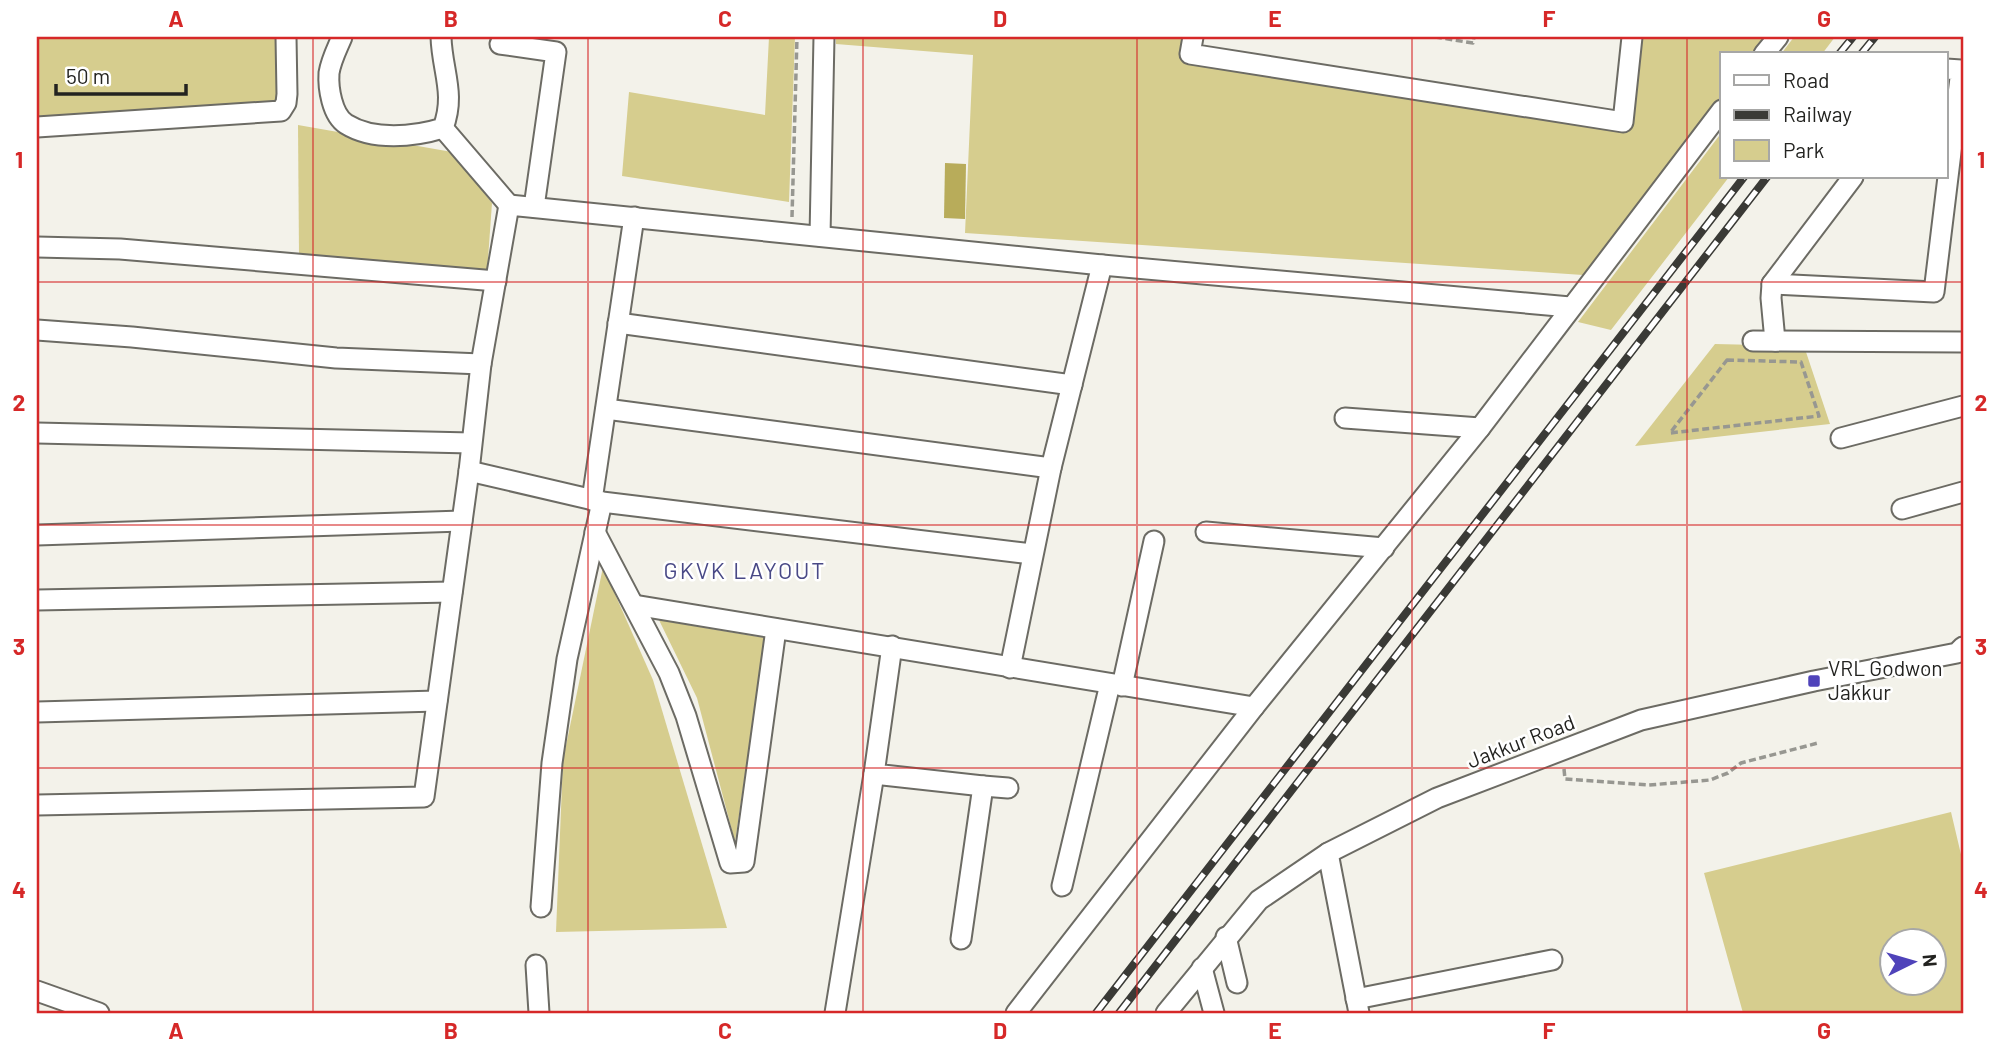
<svg xmlns="http://www.w3.org/2000/svg" width="2000" height="1050" font-family="Barlow,sans-serif">
  <style>
    .green { fill: #d6cd8e; fill-rule: evenodd }
    .water { fill: #b8ac5a }
    .lines { fill: none; stroke-linecap: round; stroke-linejoin: round }
    .minor-casing { stroke: #6c6b64; stroke-width: 23 }
    .path { stroke: #979791; stroke-width: 3.5; stroke-dasharray: 7 3.5; stroke-linecap: butt }
    .minor { stroke: #fff; stroke-width: 19 }
    .rail-casing { stroke: #3a3a36; stroke-width: 8 }
    .rail { stroke: #fff; stroke-width: 5; stroke-dasharray: 16; stroke-linecap: butt }
    .grid { fill: none; stroke: #d62828; stroke-width: 2; stroke-opacity: 0.55 }
    .poi-dot { fill: #4f43ba; stroke: #fff; stroke-width: 2.5 }
    .labels { text-anchor: middle; stroke-width: 5; stroke-linejoin: round; paint-order: stroke }
    .poi-label { font-size: 21px; fill: #232320; stroke: #fff; text-anchor: start }
    .street-label { font-size: 21px; fill: #232320; stroke: #fff }
    .neighbourhood-label { font-size: 23px; letter-spacing: 2px; fill: #494986; stroke: #fff }
    .neatline { fill: none; stroke: #d62828; stroke-width: 2.5 }
    .grid-label { font-size: 23px; text-anchor: middle; font-weight: bold; fill: #d62828 }
  </style>
  <rect width="100%" height="100%" fill="#f3f2ea"/>
  <g class="green">
    <polygon points="37,37 277,37 279,93 276,101 268,104 37,120"/>
    <polygon points="769,37 795,37 789,202 622,176 629,92 765,115"/>
    <polygon points="836,37 1187,37 1183,58 1628,127 1638,37 1767,37 1753,54 1722,54 1722,95 1583,275 965,233 973,55 836,44"/>
    <polygon points="1794,37 1835,37 1822,54 1781,54"/>
    <polygon points="298,125 452,152 492,203 487,273 299,256"/>
    <polygon points="1722,132 1722,177 1729,177 1611,330 1578,322"/>
    <polygon points="1715,344 1804,346 1830,424 1635,446"/>
    <polygon points="603,567 653,680 727,928 556,932 563,760"/>
    <polygon points="659,620 765,638 735,842 697,698"/>
    <path d="M1951 812 1963 863V1013H1743L1704 873ZM1892 942H1934V984H1892Z"/>
  </g>
  <polygon class="water" points="945,163 966,164 965,219 944,218"/>
  <g class="lines">
    <defs>
      <g id="minor">
        <path d="M342 37C337 49 331 60 329 73 328 88 332 115 346 124 373 141 414 137 443 128 456 94 442 71 441 37"/>
        <polyline points="1193,37 1190,54 1623,122 1632,37"/>
        <polyline points="500,44 556,52 534,207"/>
        <polyline points="1764,54 1778,37"/>
        <polyline points="37,127 281,111 286,103 287,94 286,37"/>
        <polyline points="443,128 509,205"/>
        <polyline points="820,236 824,37"/>
        <polyline points="37,247 120,249 496,281"/>
        <polyline points="1772,284 1934,292 1961,70 1946,69"/>
        <polyline points="618,323 1072,385"/>
        <polyline points="37,330 132,337 336,358 481,364"/>
        <polyline points="1753,341 1963,342"/>
        <polyline points="1775,341 1771,298 1772,284 1853,177"/>
        <polyline points="606,409 1051,468"/>
        <polyline points="1345,418 1480,428"/>
        <polyline points="37,433 471,443"/>
        <polyline points="1841,438 1963,406"/>
        <polyline points="469,471 602,502 1032,554"/>
        <polyline points="592,500 634,217"/>
        <polyline points="1902,509 1963,492"/>
        <polyline points="595,532 669,673 686,716 730,863 744,862 776,629"/>
        <polyline points="1206,532 1384,548"/>
        <polyline points="37,535 462,521"/>
        <polyline points="37,600 452,592"/>
        <polyline points="634,605 1254,707"/>
        <polyline points="892,646 874,774 983,786 961,939"/>
        <polyline points="1010,668 1051,468 1102,265"/>
        <polyline points="1122,686 1154,541"/>
        <polyline points="37,712 437,701"/>
        <polyline points="983,786 1008,788"/>
        <polyline points="37,805 424,797 469,471 481,364 509,205 1102,265 1570,307"/>
        <polyline points="1328,853 1359,1013"/>
        <polyline points="1062,886 1110,684"/>
        <polyline points="541,907 552,763 567,659 602,502"/>
        <polyline points="1226,937 1237,983"/>
        <polyline points="536,965 539,1013"/>
        <polyline points="1202,968 1214,1013"/>
        <polyline points="37,991 99,1013"/>
        <polyline points="1356,999 1552,960"/>
        <polyline points="835,1013 874,774"/>
        <polyline points="1016,1013 1254,707 1480,428 1722,110"/>
        <polyline points="1166,1013 1259,900 1328,853 1437,798 1641,720 1814,681 1957,653 1963,647"/>
      </g>
    </defs>
    <use href="#minor" class="minor-casing"/>
    <g class="path">
      <polyline points="1435,37 1473,43 1474,37"/>
      <polyline points="792,217 797,37"/>
      <polygon points="1727,360 1801,362 1819,416 1670,433"/>
      <polyline points="1564,769 1565,779 1649,785 1710,780 1728,773 1741,763 1818,743"/>
    </g>
    <use href="#minor" class="minor"/>
    <defs>
      <g id="rail">
        <polyline points="1839,54 1853,37"/>
        <polyline points="1861,54 1875,37"/>
        <polyline points="1096,1013 1744,177"/>
        <polyline points="1119,1013 1767,177"/>
      </g>
    </defs>
    <use href="#rail" class="rail-casing"/>
    <use href="#rail" class="rail"/>
  </g>
  <path class="grid" d="M313 37V1013M588 37V1013M863 37V1013M1137 37V1013M1412 37V1013M1687 37V1013M37 282H1963M37 525H1963M37 768H1963"/>
  <rect class="poi-dot" x="1807" y="674" width="14" height="14" rx="3.5"/>
  <g class="labels">
    <g class="poi-label">
      <text x="1828" y="676">VRL Godwon<tspan x="1828" dy="24">Jakkur</tspan></text>
    </g>
    <g class="street-label">
      <text transform="translate(1521 742) rotate(-21)" y="7">Jakkur Road</text>
    </g>
    <g class="neighbourhood-label">
      <text x="745" y="579">GKVK LAYOUT</text>
    </g>
  </g>
  <rect width="2000" height="1050" fill="none" stroke="#ffffff" stroke-width="77"/>
  <rect x="1720" y="52" width="228" height="126" fill="#ffffff" stroke="#a7a7a6" stroke-width="2"/>
  <rect x="1734" y="75" width="35" height="10" fill="#ffffff" stroke="#a7a7a6" stroke-width="2"/>
  <text x="1783" y="88" font-size="21" fill="#232320">Road</text>
  <rect x="1734" y="110" width="35" height="10" fill="#3a3a36" stroke="#a7a7a6" stroke-width="2"/>
  <text x="1783" y="122" font-size="21" fill="#232320">Railway</text>
  <rect x="1734" y="140" width="35" height="21" fill="#d6cd8e" stroke="#a7a7a6" stroke-width="2"/>
  <text x="1783" y="158" font-size="21" fill="#232320">Park</text>
  <g transform="translate(1913 962) rotate(85)"><circle r="33" fill="#ffffff" stroke="#a7a7a6" stroke-width="2"/>
  <path d="M0-5L12 26L0 18L-12 26Z" fill="#4f43ba"/>
  <text y="-10" font-size="19" font-weight="bold" text-anchor="middle" fill="#232320">N</text>
  </g>
  <path d="M56 84v10h130v-10" fill="none" stroke="#232320" stroke-width="3.5"/>
  <text x="66" y="84" font-size="21" fill="#232320" stroke="#ffffff" stroke-width="5" paint-order="stroke">50 m</text>
  <rect x="38" y="38" width="1924" height="974" class="neatline"/>
  <g class="grid-label">
    <text x="176" y="27">A</text>
    <text x="451" y="27">B</text>
    <text x="725" y="27">C</text>
    <text x="1000" y="27">D</text>
    <text x="1275" y="27">E</text>
    <text x="1549" y="27">F</text>
    <text x="1824" y="27">G</text>
    <text x="19" y="168">1</text>
    <text x="1981" y="168">1</text>
    <text x="19" y="411">2</text>
    <text x="1981" y="411">2</text>
    <text x="19" y="655">3</text>
    <text x="1981" y="655">3</text>
    <text x="19" y="898">4</text>
    <text x="1981" y="898">4</text>
    <text x="176" y="1039">A</text>
    <text x="451" y="1039">B</text>
    <text x="725" y="1039">C</text>
    <text x="1000" y="1039">D</text>
    <text x="1275" y="1039">E</text>
    <text x="1549" y="1039">F</text>
    <text x="1824" y="1039">G</text>
  </g>
</svg>
